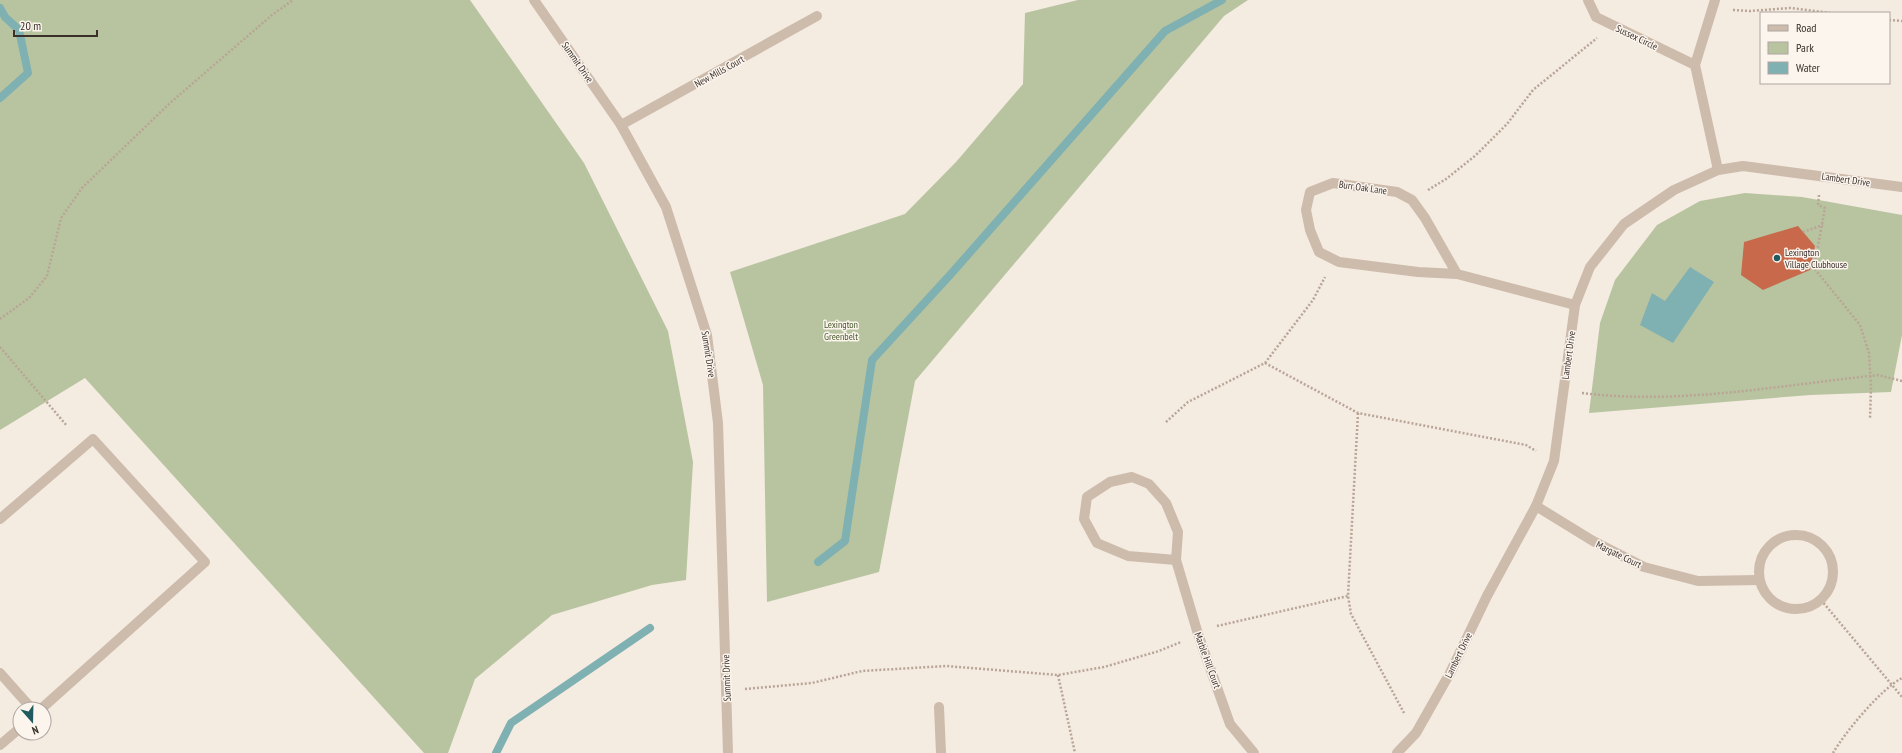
<svg xmlns="http://www.w3.org/2000/svg" width="1902" height="753" font-family="'PT Sans Narrow',sans-serif">
  <style>
    .green { fill: #b8c4a0 }
    .water { fill: #7fb0b2 }
    .lines { fill: none; stroke-linecap: round; stroke-linejoin: round }
    .stream { stroke: #7fb0b2; stroke-width: 8 }
    .building { fill: #c8694b }
    .path { stroke: #b9a596; stroke-width: 2.5; stroke-dasharray: 2 2; stroke-linecap: butt }
    .minor { stroke: #cdbbac; stroke-width: 10 }
    .poi-dot { fill: #1f5a5e; stroke: #fbf5ee; stroke-width: 1.5 }
    .labels { text-anchor: middle; stroke-width: 3; stroke-linejoin: round; paint-order: stroke }
    .street-label { font-size: 10px; fill: #3b302b; stroke: #fbf5ee }
    .poi-label { font-size: 10px; fill: #3b302b; stroke: #fbf5ee; text-anchor: start }
    .park-label { font-size: 10px; fill: #4a5a2e; stroke: #fbf5ee }
  </style>
  <rect width="100%" height="100%" fill="#f4ebe1"/>
  <g class="green">
    <polygon points="0,0 470,0 584,163 668,331 693,462 686,580 652,585 552,615 475,679 448,753 424,753 85,378 0,430"/>
    <polygon points="1078,0 1248,0 1224,16 915,381 879,572 767,602 763,385 730,272 905,214 956,162 1023,84 1025,13"/>
    <polygon points="1745,193 1802,197 1902,215 1902,335 1891,392 1810,395 1589,413 1600,323 1615,280 1657,225 1700,201"/>
  </g>
  <polygon class="water" points="1690,267 1714,282 1673,343 1640,325 1652,293 1665,301"/>
  <g class="lines">
    <g class="stream">
      <polyline points="0,8 5,17 19,30 28,73 0,98"/>
      <polyline points="818,562 845,541 872,360 950,275 1165,31 1222,0"/>
      <polyline points="496,753 511,723 650,628"/>
    </g>
  </g>
  <polygon class="building" points="1798,226 1815,246 1810,270 1763,290 1741,275 1744,242"/>
  <g class="lines">
    <g class="path">
      <polyline points="1733,10 1750,11 1790,8 1830,13"/>
      <polyline points="1889,20 1902,21"/>
      <polyline points="1428,190 1446,179 1476,155 1507,124 1533,90 1597,38"/>
      <polyline points="1819,195 1818,205 1825,208 1814,268 1860,325 1869,353 1871,386 1870,419"/>
      <polyline points="1803,232 1823,225"/>
      <polyline points="0,319 29,298 47,276 61,218 82,188 170,103 272,15 293,0"/>
      <polyline points="0,347 67,426"/>
      <polyline points="1265,363 1358,413 1526,445 1536,451"/>
      <path d="M1582 393C1679 405 1774 386 1870 376L1878 375 1902 381"/>
      <polyline points="1358,413 1348,596 1351,614 1404,713"/>
      <polyline points="1166,422 1188,402 1265,363 1313,300 1325,277"/>
      <polyline points="1821,600 1902,697"/>
      <polyline points="1217,626 1348,596"/>
      <polyline points="1058,675 1075,753"/>
      <polyline points="745,689 812,683 862,671 946,666 1058,675 1104,667 1159,651 1181,642"/>
      <path d="M1833 753C1846 731 1880 690 1902 678"/>
    </g>
    <g class="minor">
      <polyline points="534,0 621,125 666,207 707,335 718,423 728,753"/>
      <polyline points="1588,0 1596,17 1695,65"/>
      <polyline points="1715,0 1695,65 1718,170"/>
      <polyline points="621,125 817,16"/>
      <polyline points="1457,274 1425,218 1412,200 1397,192 1333,183 1310,192 1306,210 1310,230 1319,252 1339,262 1418,272 1457,274 1575,305"/>
      <polyline points="1536,506 1593,541 1644,567 1698,581 1759,580"/>
      <polyline points="0,519 93,439 205,562 41,709"/>
      <circle cx="1796" cy="572" r="37"/>
      <polyline points="1176,560 1128,556 1097,543 1084,519 1087,497 1110,482 1132,477 1149,484 1166,503 1178,532 1176,560 1198,634 1230,724 1254,753"/>
      <polyline points="0,673 32,709"/>
      <polyline points="939,707 941,753"/>
      <polyline points="0,745 20,728"/>
      <polyline points="1397,753 1416,733 1450,673 1487,596 1536,506 1554,461 1575,305 1590,267 1624,224 1674,190 1718,170 1743,166 1902,187"/>
    </g>
  </g>
  <circle class="poi-dot" cx="1777" cy="258" r="4"/>
  <g class="labels">
    <g class="street-label">
      <text transform="translate(1637 37) rotate(26)" y="4">Sussex Circle</text>
      <text transform="translate(578 62) rotate(55)" y="4">Summit Drive</text>
      <text transform="translate(719 71) rotate(-29)" y="4">New Mills Court</text>
      <text transform="translate(1846 179) rotate(8)" y="4">Lambert Drive</text>
      <text transform="translate(1363 187) rotate(8)" y="4">Burr Oak Lane</text>
      <text transform="translate(709 354) rotate(81)" y="4">Summit Drive</text>
      <text transform="translate(1568 355) rotate(-82)" y="4">Lambert Drive</text>
      <text transform="translate(1619 554) rotate(26)" y="4">Margate Court</text>
      <text transform="translate(1458 655) rotate(-64)" y="4">Lambert Drive</text>
      <text transform="translate(1208 660) rotate(70)" y="4">Marble Hill Court</text>
      <text transform="translate(726 678) rotate(-92)" y="4">Summit Drive</text>
    </g>
    <g class="poi-label">
      <text x="1785" y="256">Lexington<tspan x="1785" dy="12">Village Clubhouse</tspan></text>
    </g>
    <g class="park-label">
      <text x="841" y="328">Lexington<tspan x="841" dy="12">Greenbelt</tspan></text>
    </g>
  </g>
  <rect x="1760" y="12" width="130" height="72" fill="#fbf5ee" stroke="#aea6a0"/>
  <rect x="1768" y="25" width="20" height="6" fill="#cdbbac" stroke="#aea6a0"/>
  <text x="1796" y="32" font-size="12" fill="#3b302b">Road</text>
  <rect x="1768" y="42" width="20" height="12" fill="#b8c4a0" stroke="#aea6a0"/>
  <text x="1796" y="52" font-size="12" fill="#3b302b">Park</text>
  <rect x="1768" y="62" width="20" height="12" fill="#7fb0b2" stroke="#aea6a0"/>
  <text x="1796" y="72" font-size="12" fill="#3b302b">Water</text>
  <g transform="translate(32 721) rotate(160)"><circle r="19" fill="#fbf5ee" stroke="#aea6a0"/>
  <path d="M0-3L7 15L0 10L-7 15Z" fill="#1f5a5e"/>
  <text y="-6" font-size="11" font-weight="bold" text-anchor="middle" fill="#3b302b">N</text>
  </g>
  <path d="M14 30v6h83v-6" fill="none" stroke="#3b302b" stroke-width="2"/>
  <text x="20" y="30" font-size="12" fill="#3b302b" stroke="#fbf5ee" stroke-width="3" paint-order="stroke">20 m</text>
</svg>
